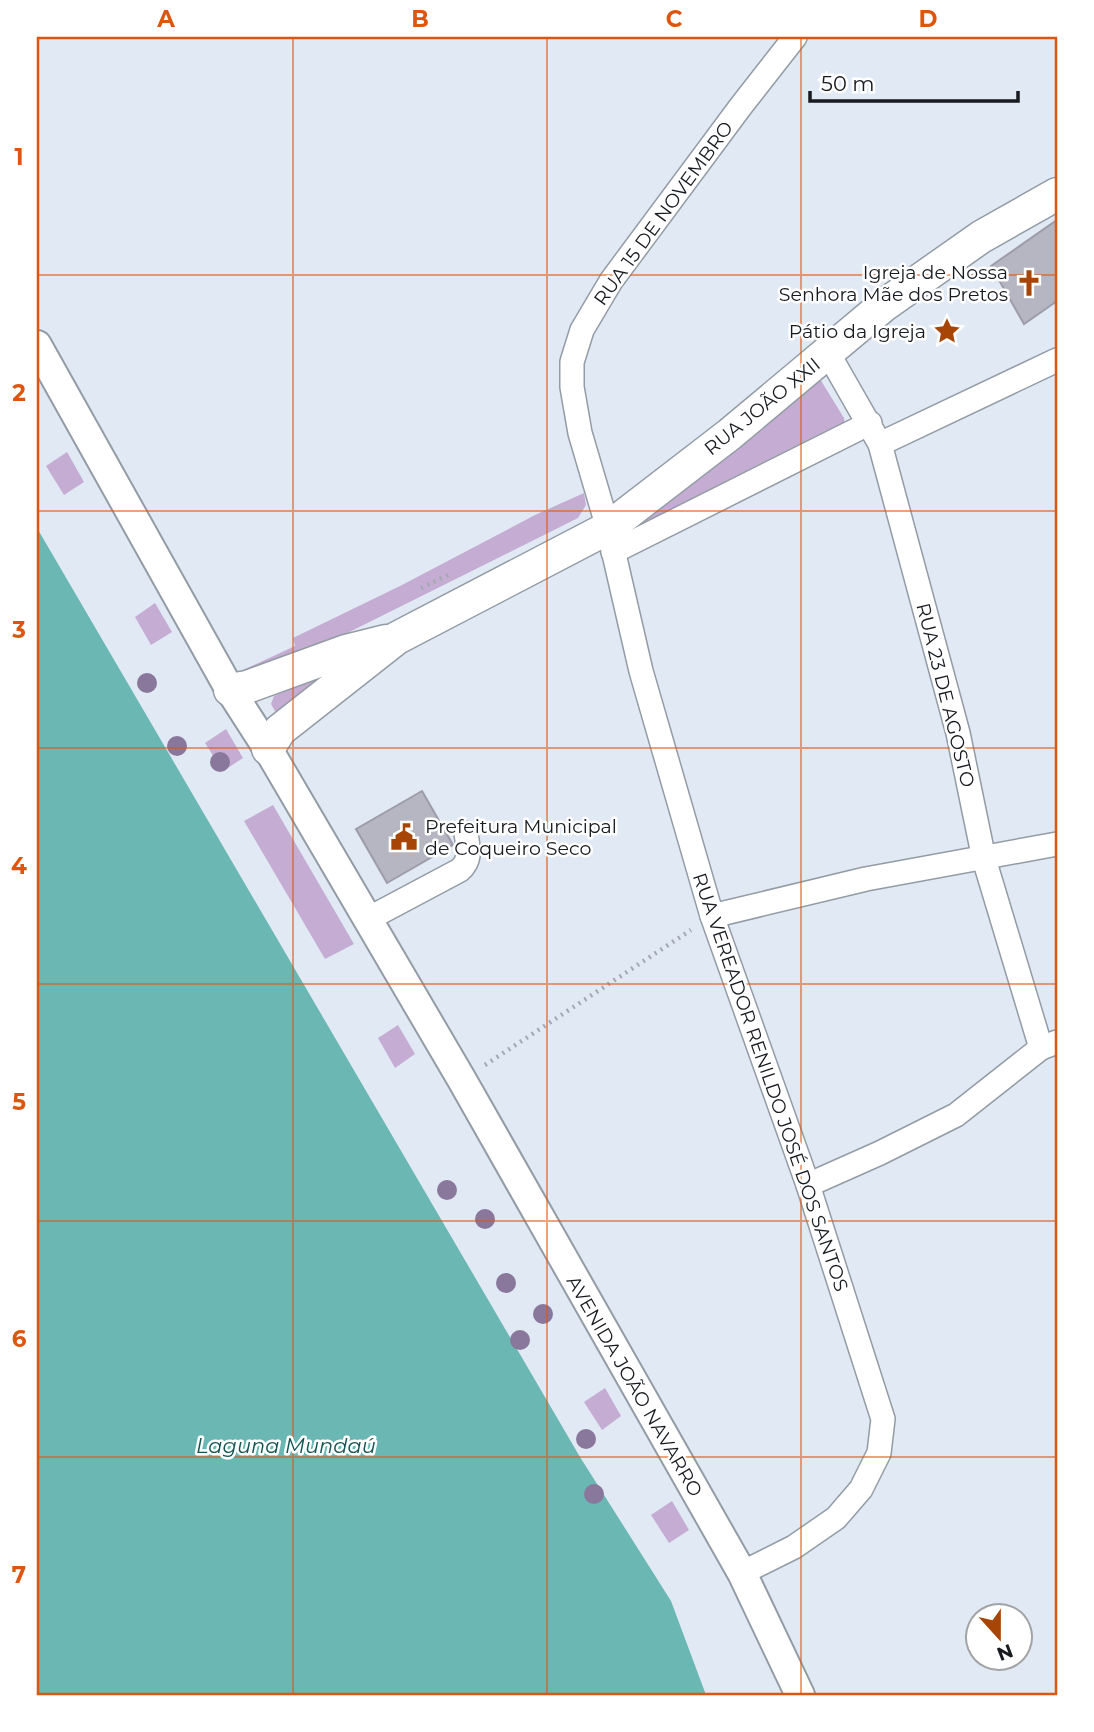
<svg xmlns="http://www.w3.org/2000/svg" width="1094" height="1732" font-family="Montserrat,sans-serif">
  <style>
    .green { fill: #c5acd3 }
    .water { fill: #6bb7b3 }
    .building { fill: #b5b6c2; stroke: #9d9da9; stroke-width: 2 }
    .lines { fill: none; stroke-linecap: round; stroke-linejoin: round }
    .minor-casing { stroke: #939ca5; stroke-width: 26 }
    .tertiary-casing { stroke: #939ca5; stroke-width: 32 }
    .secondary-casing { stroke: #939ca5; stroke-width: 35 }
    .path { stroke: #a2a9b2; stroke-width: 4.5; stroke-dasharray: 2 5; stroke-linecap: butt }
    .minor { stroke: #fff; stroke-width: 23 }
    .tertiary { stroke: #fff; stroke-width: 28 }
    .secondary { stroke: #fff; stroke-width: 32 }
    .tree { fill: #89779c }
    .grid { fill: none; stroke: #de560d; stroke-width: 2; stroke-opacity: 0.55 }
    .labels { text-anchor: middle; stroke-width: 5; stroke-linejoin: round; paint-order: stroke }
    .street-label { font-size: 19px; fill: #171a1e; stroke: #fff }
    .poi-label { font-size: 19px; fill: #171a1e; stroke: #fff; text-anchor: end }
    .water-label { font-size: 21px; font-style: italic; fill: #135553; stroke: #fff }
    .neatline { fill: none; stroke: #de560d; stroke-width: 2.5 }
    .grid-label { font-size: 23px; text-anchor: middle; font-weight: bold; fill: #de560d }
  </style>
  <rect width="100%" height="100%" fill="#e1e9f4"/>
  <g class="green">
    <polygon points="820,379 844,418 845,425 642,527 640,518"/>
    <polygon points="67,452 84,482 64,495 46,466"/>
    <polygon points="584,493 586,505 578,518 259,677 247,678 239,672 295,646 293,638 402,585 535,515"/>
    <polygon points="155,603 172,632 151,645 135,617"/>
    <polygon points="335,670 281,714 276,713 271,704 274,696"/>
    <polygon points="226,729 243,758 223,771 205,743"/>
    <polygon points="273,805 354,944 325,959 244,821"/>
    <polygon points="398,1025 415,1054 395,1068 378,1038"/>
    <polygon points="605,1388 621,1416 602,1430 584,1402"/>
    <polygon points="672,1501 689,1530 669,1543 651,1515"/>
  </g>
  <polygon class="water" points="37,528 580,1457 671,1601 706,1695 37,1695"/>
  <g class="building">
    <polygon points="1057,220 1057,301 1024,324 991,266"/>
    <polygon points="422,791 453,845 387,883 356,829"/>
  </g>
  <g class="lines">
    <defs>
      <g id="minor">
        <polyline points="828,353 880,444 958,733 984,859 1041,1048"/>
        <polyline points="880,444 1057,360"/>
        <polyline points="613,552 870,423"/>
        <polyline points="712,916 866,879 1057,844"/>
        <path d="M366 920 460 870C472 859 468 848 466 833"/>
        <polyline points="808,1185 880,1153 956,1115 1041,1048 1057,1042"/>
        <polyline points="742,1573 794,1547 836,1518 861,1489 879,1453 883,1419 808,1185 712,916 641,671 608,528 580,433 572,387 572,362 582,330 611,281 741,106 795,37"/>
      </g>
      <polyline id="tertiary" points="37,345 230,690 268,749 462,1080 742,1573 800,1695"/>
      <g id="secondary">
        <polyline points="230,690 247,687 346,651 386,641"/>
        <polyline points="268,749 280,730 397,638 608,528 730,434 883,306 981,237 1057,194"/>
      </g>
    </defs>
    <use href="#minor" class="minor-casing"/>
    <use href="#tertiary" class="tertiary-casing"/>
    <use href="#secondary" class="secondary-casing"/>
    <g class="path">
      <polyline points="421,588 452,573"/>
      <polyline points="485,1065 691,930"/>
    </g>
    <use href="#minor" class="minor"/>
    <use href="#tertiary" class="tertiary"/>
    <use href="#secondary" class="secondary"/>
  </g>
  <g class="tree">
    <circle cx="147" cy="683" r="10"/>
    <circle cx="177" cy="746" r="10"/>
    <circle cx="220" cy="762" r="10"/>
    <circle cx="447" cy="1190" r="10"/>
    <circle cx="485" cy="1219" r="10"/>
    <circle cx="506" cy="1283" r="10"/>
    <circle cx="543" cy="1314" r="10"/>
    <circle cx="520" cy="1340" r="10"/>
    <circle cx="586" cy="1439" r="10"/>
    <circle cx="594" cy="1494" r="10"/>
  </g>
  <path class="grid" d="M293 37V1695M547 37V1695M801 37V1695M37 275H1057M37 511H1057M37 748H1057M37 984H1057M37 1221H1057M37 1457H1057"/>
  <defs>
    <symbol id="church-bare" viewBox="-9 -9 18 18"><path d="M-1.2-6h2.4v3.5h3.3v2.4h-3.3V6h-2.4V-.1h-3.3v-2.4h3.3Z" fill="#a74506" stroke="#fff" stroke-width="2.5" paint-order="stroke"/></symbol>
    <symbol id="sight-bare" viewBox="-9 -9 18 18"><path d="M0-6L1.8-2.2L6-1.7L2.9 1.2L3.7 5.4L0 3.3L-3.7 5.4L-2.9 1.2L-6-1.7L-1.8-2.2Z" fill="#a74506" stroke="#fff" stroke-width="2.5" paint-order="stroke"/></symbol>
    <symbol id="civic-bare" viewBox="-9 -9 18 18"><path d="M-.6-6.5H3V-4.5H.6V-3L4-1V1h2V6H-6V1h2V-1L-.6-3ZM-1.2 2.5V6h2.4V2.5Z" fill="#a74506" stroke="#fff" stroke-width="2.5" paint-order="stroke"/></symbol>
  </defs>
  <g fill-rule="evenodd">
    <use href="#church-bare" x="1010" y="264" width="38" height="38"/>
    <use href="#sight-bare" x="928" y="312" width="38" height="38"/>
    <use href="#civic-bare" x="385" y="818" width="38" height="38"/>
  </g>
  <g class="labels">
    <g class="street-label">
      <text transform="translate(663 213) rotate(-54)" y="7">RUA 15 DE NOVEMBRO</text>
      <text transform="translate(762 406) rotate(-39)" y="7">RUA JOÃO XXII</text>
      <text transform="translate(946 695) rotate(76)" y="7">RUA 23 DE AGOSTO</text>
      <text transform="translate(771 1082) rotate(71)" y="7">RUA VEREADOR RENILDO JOSÉ DOS SANTOS</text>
      <text transform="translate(635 1386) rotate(60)" y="7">AVENIDA JOÃO NAVARRO</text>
    </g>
    <g class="poi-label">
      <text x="1008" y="279">Igreja de Nossa<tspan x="1008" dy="22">Senhora Mãe dos Pretos</tspan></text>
      <text x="926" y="338">Pátio da Igreja</text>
      <text x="425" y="833" text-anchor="start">Prefeitura Municipal<tspan x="425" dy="22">de Coqueiro Seco</tspan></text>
    </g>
    <g class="water-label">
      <text x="286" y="1453">Laguna Mundaú</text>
    </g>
  </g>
  <rect width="1094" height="1732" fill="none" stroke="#ffffff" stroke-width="77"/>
  <g transform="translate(999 1637) rotate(159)"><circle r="33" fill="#ffffff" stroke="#a2a3a5" stroke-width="2"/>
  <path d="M0-5L12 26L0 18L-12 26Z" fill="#a74506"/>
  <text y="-10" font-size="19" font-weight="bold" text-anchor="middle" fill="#171a1e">N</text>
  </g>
  <path d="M810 91v10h208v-10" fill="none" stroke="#171a1e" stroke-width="3.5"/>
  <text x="821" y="91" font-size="21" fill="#171a1e" stroke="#ffffff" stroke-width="5" paint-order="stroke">50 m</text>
  <rect x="38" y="38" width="1018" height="1656" class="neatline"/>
  <g class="grid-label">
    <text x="166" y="27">A</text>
    <text x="420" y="27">B</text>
    <text x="674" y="27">C</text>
    <text x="928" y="27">D</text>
    <text x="19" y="165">1</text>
    <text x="19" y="401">2</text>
    <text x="19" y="638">3</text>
    <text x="19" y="874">4</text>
    <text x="19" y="1110">5</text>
    <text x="19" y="1347">6</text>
    <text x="19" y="1583">7</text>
  </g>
</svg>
